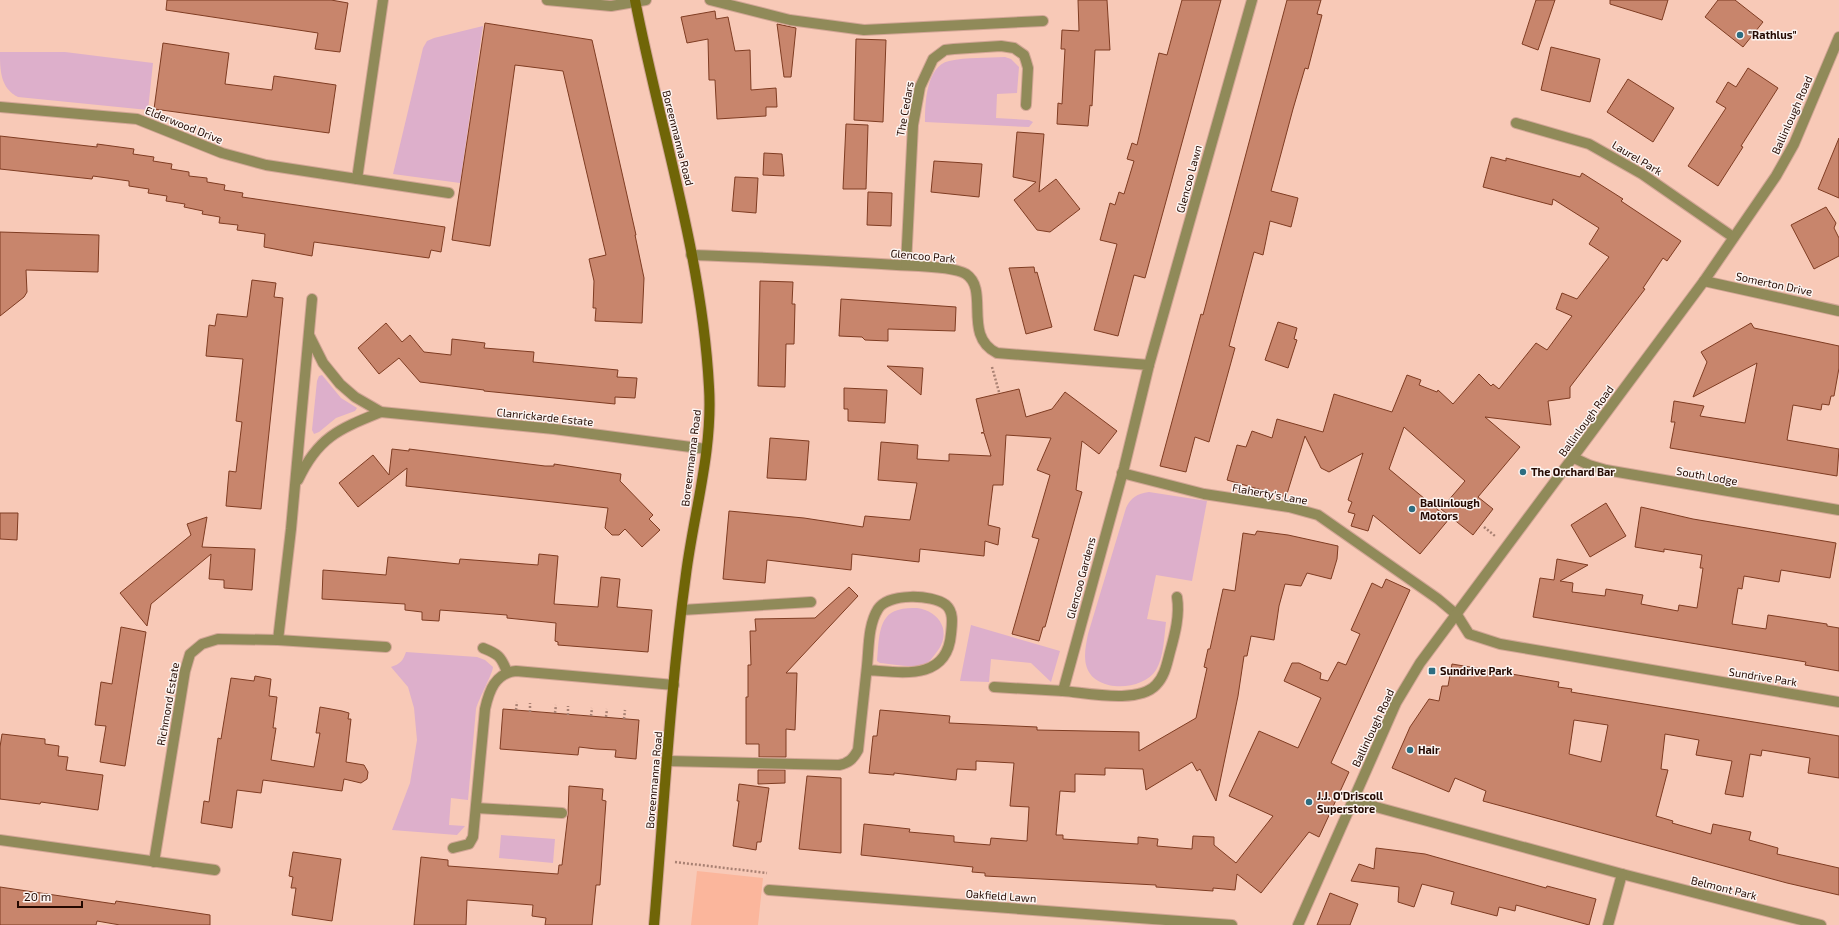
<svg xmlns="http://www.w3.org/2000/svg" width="1839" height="925" font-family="'Exo 2',sans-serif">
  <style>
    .built { fill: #fbb69c }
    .green { fill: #ddafcb }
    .building { fill: #c8856c; stroke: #7f3c22; fill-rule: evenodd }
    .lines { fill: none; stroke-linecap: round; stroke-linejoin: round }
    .minor-casing { stroke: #d2a696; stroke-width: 12 }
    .tertiary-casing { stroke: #d2a696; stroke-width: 12 }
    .secondary-casing { stroke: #d2a696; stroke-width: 12 }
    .path { stroke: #a88072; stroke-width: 2.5; stroke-dasharray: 2 2; stroke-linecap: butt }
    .minor { stroke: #908a59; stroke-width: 10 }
    .tertiary { stroke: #908a59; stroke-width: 10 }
    .secondary { stroke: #706507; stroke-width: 10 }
    .poi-dot { fill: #2d6d81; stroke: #fcf4f1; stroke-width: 1.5 }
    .labels { text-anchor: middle; stroke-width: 3; stroke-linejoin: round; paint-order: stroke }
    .poi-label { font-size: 11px; font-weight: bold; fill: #240901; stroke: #fcf4f1; text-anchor: start }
    .street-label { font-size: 11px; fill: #240901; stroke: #fcf4f1 }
  </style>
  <rect width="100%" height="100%" fill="#f8c9b7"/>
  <polygon class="built" points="697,871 763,878 758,925 691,925"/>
  <g class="green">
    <polygon points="483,26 460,183 393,174 423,48 427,41 434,38"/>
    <path d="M0 52H65L153 63 148 110 18 97C0 88 0 70 0 52Z"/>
    <path d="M1005 57 1011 59 1019 67 1017 93 997 94 996 118 1029 120 1033 122 1029 127 925 122C925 104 926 66 949 61 967 57 987 58 1005 57Z"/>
    <polygon points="322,375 341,398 357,408 355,411 336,418 319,432 314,434 312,430 317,381 319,376"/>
    <path d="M1149 492 1207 501 1192 581 1156 575 1147 619 1166 622C1164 637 1164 657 1156 670 1143 691 1096 693 1087 668 1083 657 1086 645 1088 634L1126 508C1131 497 1137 494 1149 492Z"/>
    <path d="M917 608C940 611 953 633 936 653 933 657 930 661 926 664 916 669 891 664 880 663L877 661C879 644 877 615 898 610 904 608 911 608 917 608Z"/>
    <polygon points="971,625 1060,651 1051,682 1031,663 991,659 989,682 960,681"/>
    <path d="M406 652 477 657 485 660 493 667C493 673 479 698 476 709L468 800 451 798 449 825 465 826 457 835 392 830 410 783 417 740 414 708 408 687 391 667C400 664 403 661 406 652Z"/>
    <polygon points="501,835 555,839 553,863 499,858"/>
  </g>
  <g class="building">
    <polygon points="167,0 331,0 348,3 340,52 315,49 318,33 166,10"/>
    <polygon points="1078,0 1107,0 1110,50 1095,50 1092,106 1090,105 1088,126 1057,124 1058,103 1062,104 1064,67 1065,49 1061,49 1062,30 1079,31"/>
    <polygon points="1182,0 1221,0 1145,278 1134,275 1118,336 1094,330 1117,244 1100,240 1110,203 1115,205 1119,192 1124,194 1134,161 1127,159 1132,143 1137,145 1159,53 1167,55"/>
    <polygon points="1287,0 1321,0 1317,14 1322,15 1308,69 1305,68 1293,109 1271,191 1298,198 1291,227 1270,221 1263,255 1254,252 1229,346 1235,348 1209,442 1195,437 1186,472 1160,466 1201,314 1203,315"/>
    <polygon points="1536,0 1555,0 1538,50 1522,44"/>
    <polygon points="1610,0 1668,0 1662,20 1610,4"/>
    <polygon points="1718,0 1735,0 1763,22 1743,47 1705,17"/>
    <polygon points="715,11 716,19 728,17 735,51 750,50 751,90 776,88 777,107 766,107 766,116 717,119 715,80 709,80 708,39 687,43 681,17"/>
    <polygon points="485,23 592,40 636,235 635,235 644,278 642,323 595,321 596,308 593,308 594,281 589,259 606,255 563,71 515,65 490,246 452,240"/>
    <polygon points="777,24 796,28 791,77 784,77"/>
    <polygon points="856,39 886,40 883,122 854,120"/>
    <polygon points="163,43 229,53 225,84 272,90 274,76 336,85 329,133 154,109"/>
    <polygon points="1551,47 1600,59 1590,102 1541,90"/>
    <polygon points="1748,68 1778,88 1741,146 1743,147 1718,186 1688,166 1726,108 1716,102 1728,82 1736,87"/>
    <polygon points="1628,79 1674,108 1653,142 1607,112"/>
    <polygon points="846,124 868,125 866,189 843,189"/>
    <polygon points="1017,132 1044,134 1039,192 1056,179 1080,209 1050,232 1037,230 1014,200 1036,182 1013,177"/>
    <polygon points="0,136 97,147 97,144 134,149 133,154 154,157 153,161 172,164 171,169 189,172 189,176 207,178 207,182 225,185 224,190 243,193 242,197 445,227 441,252 431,250 429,258 314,242 312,256 264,247 265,234 237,230 238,225 219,223 220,217 202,214 203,211 184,207 185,204 166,201 167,196 148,193 149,189 129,186 129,181 93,176 92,179 0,169"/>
    <polygon points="1839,138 1839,198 1818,189"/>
    <polygon points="764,153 782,154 784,176 763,175"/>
    <polygon points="1491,157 1506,161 1506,158 1580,177 1582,173 1623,199 1621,201 1681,241 1667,261 1663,258 1643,288 1645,289 1570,387 1570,398 1548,401 1551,425 1485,417 1520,447 1478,497 1493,509 1473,535 1441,509 1465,481 1404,427 1389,469 1449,519 1420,554 1373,515 1368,531 1351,526 1355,514 1348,512 1352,502 1348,500 1363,453 1329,472 1321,468 1305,436 1286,497 1227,480 1237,445 1246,447 1252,431 1272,438 1277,419 1323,432 1334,394 1392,412 1407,375 1421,380 1419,385 1437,392 1438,390 1453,404 1479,374 1491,386 1493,384 1499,389 1536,343 1547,350 1572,316 1556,309 1562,293 1577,299 1609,257 1589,244 1599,228 1553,199 1552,205 1483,187"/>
    <polygon points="934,161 982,164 979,197 931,192"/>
    <polygon points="735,177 758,178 756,213 732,211"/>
    <polygon points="868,192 892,193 891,226 867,225"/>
    <polygon points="1826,207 1836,223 1834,228 1839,238 1839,256 1814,269 1791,225"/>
    <polygon points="0,232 99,235 98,272 26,270 27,292 24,297 0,316"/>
    <polygon points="1034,267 1035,273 1037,272 1052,327 1026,334 1009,268"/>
    <polygon points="252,280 276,283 274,297 283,298 261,509 226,506 229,471 236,472 242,422 236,421 243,359 206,356 209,325 215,326 217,314 247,317"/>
    <polygon points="760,281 793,282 792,304 795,304 794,344 786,344 785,387 758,386"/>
    <polygon points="841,299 956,307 955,331 888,329 888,341 865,340 862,337 839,336"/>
    <polygon points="1278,322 1297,328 1294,339 1297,340 1288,368 1265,360"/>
    <polygon points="386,323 402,342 410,335 424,352 451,355 452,339 485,343 484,348 534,352 533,362 618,370 617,377 637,378 635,398 615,397 615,404 484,391 484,390 420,382 399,358 379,374 358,348"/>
    <polygon points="1751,323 1754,328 1839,346 1839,368 1834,396 1831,396 1829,405 1822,404 1821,410 1793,405 1787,440 1839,449 1837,476 1670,448 1675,422 1671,422 1674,401 1704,406 1700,416 1745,423 1757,363 1693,397 1707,362 1701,352"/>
    <polygon points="887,366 923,368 921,395"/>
    <polygon points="844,388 887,390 885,423 848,421 848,409 844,409"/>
    <polygon points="1019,389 1026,417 1052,409 1065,392 1117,431 1099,454 1082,441 1076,490 1082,492 1045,627 1043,627 1039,641 1012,634 1039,539 1032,537 1050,475 1037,470 1051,438 1006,435 1003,485 993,485 988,525 1000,528 998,545 985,541 984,556 920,549 919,562 852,554 851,570 767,560 765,583 723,579 729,511 804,518 863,527 865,516 910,520 917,483 878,480 881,442 918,445 917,459 949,461 949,454 991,456 984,433 981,433 984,432 976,399"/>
    <polygon points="770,438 809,441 806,480 767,478"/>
    <polygon points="392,449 409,451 409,449 545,466 554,466 554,464 621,474 620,481 653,515 649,519 660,530 642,547 625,529 619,535 612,535 605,528 608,508 406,486 407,468 358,507 339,483 373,455 389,475"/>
    <polygon points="1606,503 1626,536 1590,557 1571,525"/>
    <polygon points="1641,507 1693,519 1836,543 1830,578 1781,570 1779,582 1744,576 1742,589 1738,588 1732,624 1766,629 1768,615 1827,624 1827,626 1839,628 1839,671 1805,665 1806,662 1533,617 1540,578 1554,580 1557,559 1588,565 1560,581 1573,583 1572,592 1605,596 1606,589 1643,595 1641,604 1678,611 1679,605 1697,608 1703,568 1700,568 1702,555 1664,549 1664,552 1635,547"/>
    <polygon points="0,513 18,513 17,540 0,539"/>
    <polygon points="207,517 202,547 255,549 252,590 224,588 224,580 209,579 211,554 151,604 147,626 120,593 191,535 187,524"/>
    <polygon points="1257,531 1288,535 1338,546 1337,559 1331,579 1307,573 1301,586 1285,584 1279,606 1274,640 1251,636 1247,656 1244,656 1238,696 1216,801 1200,769 1197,771 1192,762 1146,790 1143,769 1105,768 1105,775 1075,774 1075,792 1060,791 1056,835 1063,835 1063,839 1138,844 1138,837 1158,839 1157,846 1192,849 1193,836 1214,837 1214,845 1236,863 1273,816 1229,796 1259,731 1298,748 1321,698 1284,681 1292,663 1299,663 1321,673 1320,679 1328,681 1338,662 1346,665 1360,634 1351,630 1372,583 1382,588 1386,579 1410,590 1331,763 1349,772 1319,837 1309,832 1261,893 1237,874 1235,890 1213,888 1213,891 1156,887 1156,885 985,876 985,873 972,872 973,867 861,855 864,824 910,829 909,832 954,836 954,842 990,845 991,838 1027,841 1029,807 1010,806 1014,763 976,761 976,770 957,769 956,780 894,773 894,775 869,773 873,736 877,736 880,710 950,716 949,723 1037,727 1037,730 1139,732 1139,751 1196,718 1207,668 1204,667 1208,649 1210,649 1223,589 1235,591 1243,533 1255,535"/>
    <polygon points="539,554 558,556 554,604 598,607 601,577 620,579 617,607 652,610 648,652 558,645 558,642 555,641 556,623 507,618 507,615 440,610 439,621 422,620 422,612 405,610 405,604 322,599 323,570 386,575 388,557 459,564 460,559 538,565"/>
    <polygon points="849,587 858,596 786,673 797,673 795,730 786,729 786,757 759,757 759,744 746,744 746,697 748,697 748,665 751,665 750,631 756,631 755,619 815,618"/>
    <polygon points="121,627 146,632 125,766 100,762 106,726 95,725 101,682 112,684"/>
    <path d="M1452 664 1559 682 1558 687 1572 689 1571 692 1839 736V778L1808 773 1810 758 1762 750 1761 756 1750 754 1743 797 1725 794 1732 761 1696 755 1699 740 1665 734 1661 769 1668 770 1656 816 1673 821 1672 823 1711 834 1713 824 1751 832 1749 840 1778 848 1777 854 1839 868V895L1787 883 1483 801 1486 791 1455 778 1449 792 1392 768 1410 727 1429 699 1439 701 1442 686H1448ZM1574 720 1608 725 1601 762 1569 754Z"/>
    <polygon points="255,676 271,679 269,696 277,697 273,728 276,728 271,760 314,767 320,733 316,733 320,707 342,711 349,713 348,719 351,719 346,762 364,765 368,772 367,779 361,783 344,779 342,791 263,780 261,793 237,790 232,828 201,823 204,801 209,802 218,738 221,739 231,678 254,681"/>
    <polygon points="503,709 639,720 636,759 615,757 616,750 596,749 579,747 578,755 500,749"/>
    <polygon points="2,734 45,739 45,744 59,746 58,756 68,757 66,770 103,775 98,810 41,802 40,804 0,799 0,747"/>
    <polygon points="758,770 785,770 785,783 758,784"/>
    <polygon points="807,776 841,778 841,853 799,849"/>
    <polygon points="739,784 769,788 761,842 757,842 756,850 733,846 739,801 737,801"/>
    <polygon points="569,786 603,789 602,800 606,801 600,885 596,885 592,925 545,925 546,918 532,916 533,905 467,900 466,925 414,925 421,857 448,860 448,866 558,874 559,865 562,865 568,814"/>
    <polygon points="1376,848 1425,854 1546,888 1547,886 1596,899 1589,925 1516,905 1515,911 1499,907 1497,916 1451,904 1454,892 1422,884 1414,907 1398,902 1399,887 1351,881 1359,864 1374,869"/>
    <polygon points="293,852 341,859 332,921 292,915 296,888 291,888 293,877 289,876"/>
    <polygon points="0,887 115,904 116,901 210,915 210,925 120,925 97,921 96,925 0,925"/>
    <polygon points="1330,893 1358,904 1350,925 1317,925"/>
  </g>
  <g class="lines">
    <defs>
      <g id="minor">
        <polyline points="547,0 611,6 646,0"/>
        <polyline points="710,0 790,20 864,30 1043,21"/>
        <polyline points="0,107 137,119 222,153 266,165 357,179 383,0"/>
        <polyline points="1516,123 1589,144 1642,174 1733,237"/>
        <polyline points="357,179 449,193"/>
        <path d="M691 255C760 257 829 261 897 265 912 266 954 266 966 274 990 290 962 336 997 353L1149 365 1124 468 1063 691 994 687"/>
        <polyline points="906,265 913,125 920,87 933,59 945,50 954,49 1001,46 1014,48 1024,55 1026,61 1028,68 1026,105"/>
        <polyline points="1704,281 1839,311"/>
        <polyline points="309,335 323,363 340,384 355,397 381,412 554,429 706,449"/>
        <polyline points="1149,365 1252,0"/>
        <polyline points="1574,458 1589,465 1606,470 1839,510"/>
        <polyline points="1122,473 1204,494 1289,507 1318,515 1438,599 1457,615 1469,634 1500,644 1839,702"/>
        <path d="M298 480C318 437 339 429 381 412"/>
        <polyline points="682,610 811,602"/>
        <polyline points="278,640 291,529 312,299"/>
        <path d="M483 648C498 654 501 656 507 672"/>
        <path d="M1063 691C1088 693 1138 704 1156 685 1165 676 1167 663 1170 652 1175 634 1180 615 1177 597"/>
        <path d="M668 761 839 765C849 763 853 759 858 750 861 722 864 694 867 666 869 647 868 625 878 609 888 593 932 594 946 605 954 612 952 624 951 634 947 682 900 672 867 670"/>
        <polyline points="1354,801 1622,874 1821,925"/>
        <polyline points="476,808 562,813"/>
        <polyline points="0,840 215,870"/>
        <path d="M453 848 469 844 473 837 485 709C489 691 495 673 516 671L674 685"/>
        <polyline points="154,862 185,671 190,654 202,644 218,639 278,640 386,647"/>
        <polyline points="769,890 1232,925"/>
        <polyline points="1608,925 1622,874"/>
      </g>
      <polyline id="tertiary" points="1298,925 1396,703 1420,663 1704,281 1776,176 1794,144 1839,37"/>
      <path id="secondary" d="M635 0C660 129 702 255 709 387 713 450 694 512 686 574 670 690 664 808 654 925"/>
    </defs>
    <use href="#minor" class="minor-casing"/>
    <use href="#tertiary" class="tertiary-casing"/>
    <use href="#secondary" class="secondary-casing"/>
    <g class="path">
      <polyline points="992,367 999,392"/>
      <polyline points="1484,527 1495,536"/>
      <polyline points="516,710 517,702"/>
      <polyline points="530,712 530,703"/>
      <polyline points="555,713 556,705"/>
      <polyline points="568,715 568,706"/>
      <polyline points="591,716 592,708"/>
      <polyline points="606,717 607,709"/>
      <polyline points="624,719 625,710"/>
      <polyline points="675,862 767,873"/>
    </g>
    <use href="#minor" class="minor"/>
    <use href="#tertiary" class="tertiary"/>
    <use href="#secondary" class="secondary"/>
  </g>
  <g class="poi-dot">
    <circle cx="1740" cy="35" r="4"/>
    <circle cx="1523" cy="472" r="4"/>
    <circle cx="1412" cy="509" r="4"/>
    <rect x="1428" y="667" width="8" height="8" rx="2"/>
    <circle cx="1410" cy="750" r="4"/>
    <circle cx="1309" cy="802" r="4"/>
  </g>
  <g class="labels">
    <g class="poi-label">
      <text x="1748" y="39">"Rathlus"</text>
      <text x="1531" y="476">The Orchard Bar</text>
      <text x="1420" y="507">Ballinlough<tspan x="1420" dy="13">Motors</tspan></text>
      <text x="1440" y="675">Sundrive Park</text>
      <text x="1418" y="754">Hair</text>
      <text x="1317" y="800">J.J. O'Driscoll<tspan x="1317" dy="13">Superstore</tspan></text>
    </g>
    <g class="street-label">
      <text transform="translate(905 109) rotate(-80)" y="4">The Cedars</text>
      <text transform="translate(1792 115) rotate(-66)" y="4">Ballinlough Road</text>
      <text transform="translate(184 125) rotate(22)" y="4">Elderwood Drive</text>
      <text transform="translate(678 138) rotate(76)" y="4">Boreenmanna Road</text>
      <text transform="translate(1637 158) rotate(31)" y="4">Laurel Park</text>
      <text transform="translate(1189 179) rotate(-75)" y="4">Glencoo Lawn</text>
      <text transform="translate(923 256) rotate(5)" y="4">Glencoo Park</text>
      <text transform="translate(1774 284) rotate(12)" y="4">Somerton Drive</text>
      <text transform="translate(545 417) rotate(6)" y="4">Clanrickarde Estate</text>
      <text transform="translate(1586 421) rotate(-54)" y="4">Ballinlough Road</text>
      <text transform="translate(691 458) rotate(-83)" y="4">Boreenmanna Road</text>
      <text transform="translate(1707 476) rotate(10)" y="4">South Lodge</text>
      <text transform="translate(1270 494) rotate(10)" y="4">Flaherty's Lane</text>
      <text transform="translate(1081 578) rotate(-75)" y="4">Glencoo Gardens</text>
      <text transform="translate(1763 677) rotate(9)" y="4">Sundrive Park</text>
      <text transform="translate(168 704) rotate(-80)" y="4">Richmond Estate</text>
      <text transform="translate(1373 728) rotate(-65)" y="4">Ballinlough Road</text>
      <text transform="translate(654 780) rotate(-85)" y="4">Boreenmanna Road</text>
      <text transform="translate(1724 888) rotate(14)" y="4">Belmont Park</text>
      <text transform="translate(1001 896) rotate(4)" y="4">Oakfield Lawn</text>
    </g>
  </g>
  <path d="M18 901v6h64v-6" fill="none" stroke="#240901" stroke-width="2"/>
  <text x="24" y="901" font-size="12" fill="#240901" stroke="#fcf4f1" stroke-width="3" paint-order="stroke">20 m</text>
</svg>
